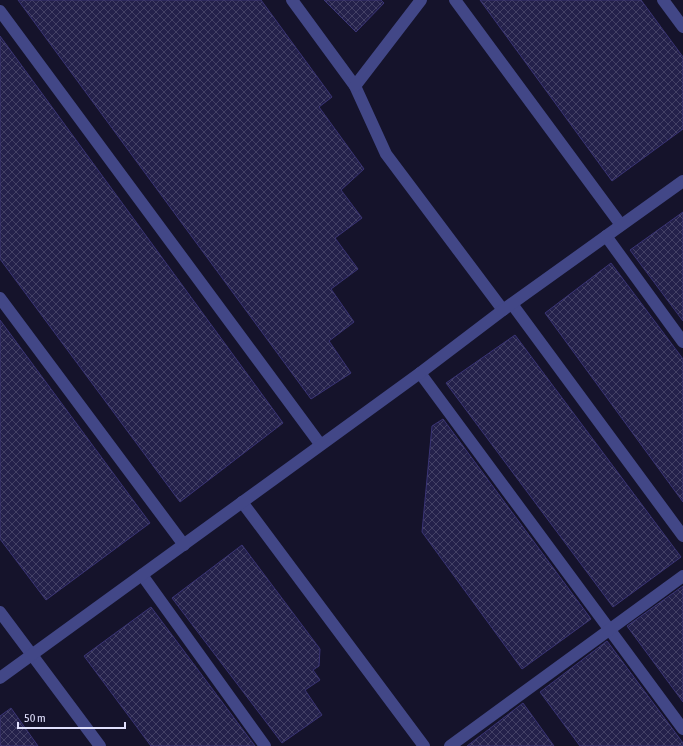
<svg xmlns="http://www.w3.org/2000/svg" width="683" height="746" font-family="'Asap Condensed',sans-serif">
  <style>
    .building { fill: url(#building-cross-hatch); stroke: #3a3475 }
    .lines { fill: none; stroke-linecap: round; stroke-linejoin: round }
    .minor { stroke: #424787; stroke-width: 12 }
  </style>
  <defs>
    <pattern id="building-cross-hatch" width="8" height="8" patternUnits="userSpaceOnUse"><rect width="8" height="8" fill="#24214b"/><path d="M0 0l8 8M0 8l8-8" fill="none" stroke="#444166"/></pattern>
  </defs>
  <rect width="100%" height="100%" fill="#15132b"/>
  <g class="building">
    <polygon points="18,0 261,0 332,97 319,107 364,169 341,190 362,218 335,238 358,269 331,289 354,322 329,341 351,373 311,399"/>
    <polygon points="324,0 381,0 384,3 356,32"/>
    <polygon points="480,0 641,0 683,57 683,129 612,181"/>
    <polygon points="0,36 283,423 180,502 0,259"/>
    <polygon points="683,212 683,321 630,250"/>
    <polygon points="611,263 683,359 683,502 545,313"/>
    <polygon points="0,320 150,523 46,600 0,539"/>
    <polygon points="515,335 681,557 613,607 446,383"/>
    <polygon points="443,419 591,619 522,669 422,532 432,426"/>
    <polygon points="242,545 320,649 319,666 313,670 320,680 305,690 322,715 282,743 172,598"/>
    <polygon points="683,586 683,702 627,626"/>
    <polygon points="151,607 255,746 151,746 84,656"/>
    <polygon points="607,641 683,743 683,746 580,746 540,692"/>
    <polygon points="523,703 554,746 467,746"/>
    <polygon points="11,708 38,746 0,746 0,716"/>
  </g>
  <g class="lines">
    <g class="minor">
      <polyline points="292,0 355,86 386,154 503,310"/>
      <polyline points="455,0 621,225"/>
      <polyline points="663,0 683,27"/>
      <polyline points="0,11 320,444"/>
      <polyline points="355,86 421,0"/>
      <polyline points="606,236 683,342"/>
      <polyline points="0,298 184,545"/>
      <polyline points="512,304 683,536"/>
      <polyline points="420,373 683,729"/>
      <polyline points="242,502 424,746"/>
      <polyline points="142,575 265,746"/>
      <polyline points="0,612 100,746"/>
      <polyline points="0,678 420,373 503,310 683,181"/>
      <polyline points="450,746 683,576"/>
    </g>
  </g>
  <path d="M18 722v6h107v-6" fill="none" stroke="#e0e0fd" stroke-width="2"/>
  <text x="24" y="722" font-size="12" fill="#e0e0fd" stroke="#15132b" stroke-width="3" paint-order="stroke">50 m</text>
</svg>
